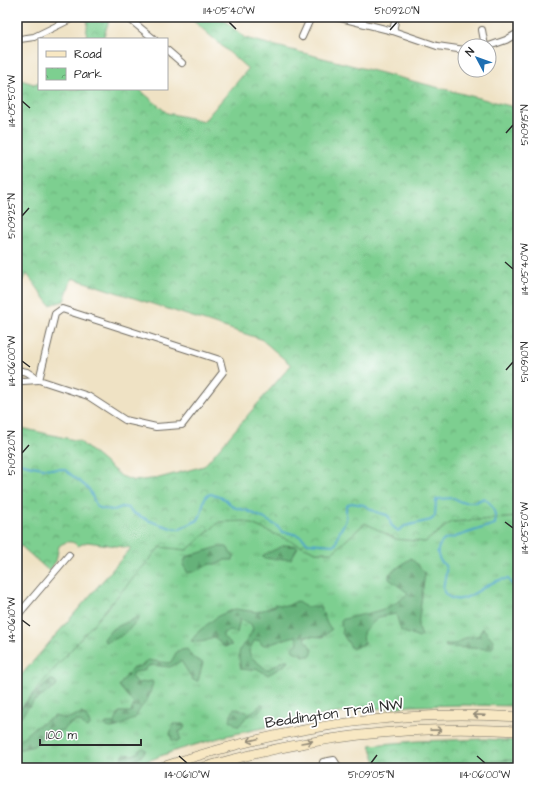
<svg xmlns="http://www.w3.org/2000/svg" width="535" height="785" font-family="'Architects Daughter',sans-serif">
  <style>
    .grass { fill: url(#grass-tufts); stroke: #547d5e }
    .forest { fill: url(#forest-firs); stroke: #486e52 }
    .park { fill: url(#park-crowns); stroke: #547d5e }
    .pitch { fill: #7dcf90; stroke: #547d5e }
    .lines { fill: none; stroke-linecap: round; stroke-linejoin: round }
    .stream { stroke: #4da5ca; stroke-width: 2 }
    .minor-casing { stroke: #706b61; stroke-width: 8 }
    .secondary-casing { stroke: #706b61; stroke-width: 10 }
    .minor { stroke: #fff; stroke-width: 6 }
    .secondary { stroke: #f8e8c3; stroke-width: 9 }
    .oneway { stroke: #928a77 }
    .ticks { fill: none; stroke: #2b2b2b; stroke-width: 1.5 }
    .labels { text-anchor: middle; stroke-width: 3.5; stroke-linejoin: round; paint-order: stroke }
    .street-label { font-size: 15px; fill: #2b2b2b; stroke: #fff }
    .neatline { fill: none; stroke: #2b2b2b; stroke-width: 1.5 }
    .ticks-label { font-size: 10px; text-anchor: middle; fill: #2b2b2b }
  </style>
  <defs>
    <pattern id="grass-tufts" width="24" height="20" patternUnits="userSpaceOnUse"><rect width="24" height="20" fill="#7dcf90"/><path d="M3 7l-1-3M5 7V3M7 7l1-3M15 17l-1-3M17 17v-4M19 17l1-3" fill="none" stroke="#67a876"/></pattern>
    <pattern id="forest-firs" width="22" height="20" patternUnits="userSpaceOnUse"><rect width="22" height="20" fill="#66b27a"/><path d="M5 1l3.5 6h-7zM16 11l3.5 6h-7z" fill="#549164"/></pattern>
    <pattern id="park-crowns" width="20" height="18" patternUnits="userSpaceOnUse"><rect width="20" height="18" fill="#7dcf90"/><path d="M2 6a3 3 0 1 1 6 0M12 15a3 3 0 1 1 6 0" fill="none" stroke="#67a876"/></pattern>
  </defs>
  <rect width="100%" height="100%" fill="#fff"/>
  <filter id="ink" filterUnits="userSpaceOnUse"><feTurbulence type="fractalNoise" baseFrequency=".025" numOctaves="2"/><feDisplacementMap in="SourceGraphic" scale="8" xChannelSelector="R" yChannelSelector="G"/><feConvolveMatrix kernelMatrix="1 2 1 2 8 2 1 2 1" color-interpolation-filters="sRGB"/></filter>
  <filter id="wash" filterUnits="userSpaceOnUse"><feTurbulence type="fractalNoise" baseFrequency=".012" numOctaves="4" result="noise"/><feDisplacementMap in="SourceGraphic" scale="16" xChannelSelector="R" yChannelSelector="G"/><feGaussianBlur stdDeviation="0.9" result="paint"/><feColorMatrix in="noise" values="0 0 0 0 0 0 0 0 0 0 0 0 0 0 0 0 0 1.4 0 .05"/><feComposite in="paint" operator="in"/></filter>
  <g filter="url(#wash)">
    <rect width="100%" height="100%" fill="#efe2c4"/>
    <polygon class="grass" points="518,517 518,706 464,705 410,706 353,711 313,717 226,736 174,751 129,768 17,768 17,712 160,547 187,550 219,522 245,521 316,552 333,552 365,523 396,539 425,542 451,522"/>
    <g class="forest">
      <polygon points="285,545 296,546 298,547 291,559 273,559 263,558 263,555"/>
      <polygon points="218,547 227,547 229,550 230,553 234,556 233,560 225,560 218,564 210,564 199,570 188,573 183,565 186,557"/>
      <path d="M411 558 425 573 418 626 422 636 419 638 401 631 396 614 379 617 363 632 364 644 352 649 342 633 341 620C364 613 391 612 408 593L389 579V574Z"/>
      <path d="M297 601C304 608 311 608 320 606L328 626 332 629 323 637 305 636 306 641 313 650 311 656H305L293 651 292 648 298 643 296 636C284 638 274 645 262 645L259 640 254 641 249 651 251 657 267 670 285 660H288L285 665 268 675 256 668 250 670 241 669C235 643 244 650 253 629L251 624 240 619 237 633 231 631 223 633V637L232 645 224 647 217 639 213 637C206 642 200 643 191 641L199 631 218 616 235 609 257 612 275 606 274 604 287 606Z"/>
      <path d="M138 617 140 618C129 629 122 639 105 642L104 639 112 629Z"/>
      <polygon points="483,628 493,640 494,646 491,649 446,647 445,645 446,644 456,644 465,638 478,636"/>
      <path d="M187 649 192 657 203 663 198 681 193 680 181 661 170 667 150 665 143 671 134 672 131 677 138 683 152 681 153 683C151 688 150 696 147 700 144 705 140 708 137 714V716L135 718C127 722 111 733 105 725L106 723H113L116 720 119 712H131L134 704 119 686 132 668 142 666 147 660 168 663 171 662 177 651Z"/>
      <polygon points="51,680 55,681 57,684 56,687 34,701 17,721 17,713 35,693"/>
      <path d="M261 704H263L264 706 255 715 247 716 239 726H237L230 720 234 708C249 711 248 718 261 704Z"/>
      <path d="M81 713 84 714C87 718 90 721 90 726L86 728 81 722 77 721 68 725 64 730 53 732 43 737 34 746 17 750V743L32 729 55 716 66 719Z"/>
      <polygon points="173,724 183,724 185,726 183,730 179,731 180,740 178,742 172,740 170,734"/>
      <path d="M143 748 146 750C140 759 137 760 127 764L121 758 124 754 133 755 139 752V750Z"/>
    </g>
    <g class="park">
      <polygon points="88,17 110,17 103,39 86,39"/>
      <path d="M189 17H221L245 38 514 107 518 103V517L451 522 425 542 396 539 365 523 333 552H316L245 521 219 522 187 550 160 547 17 712V680L131 548 87 542 78 546C72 540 66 541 59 546L56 561 49 571 21 546 17 550V427L79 441 121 476 134 481 159 478 204 466 291 365 261 339 72 278 64 301 50 305 27 274 17 289V79L34 84 39 82V89H139L167 113 204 121 248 69Z"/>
      <polygon points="485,739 518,741 518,768 378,768 370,745 418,741"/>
    </g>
    <polygon class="pitch" points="512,760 513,768 430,768 433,765"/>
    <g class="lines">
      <path class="stream" d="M17 462C33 467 47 470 64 469L89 489 97 507 103 509 114 510 122 507 128 508 133 513 150 521 171 528 180 529 198 520 201 514 204 500 207 495 211 494 225 499 233 507 248 511 263 518 277 526 282 532 290 533 300 536 308 543 333 545 336 544 338 535 346 520V506L351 503 364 505 376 512 387 515 389 517 391 525 398 531 405 526 431 520 435 516 436 500 438 499 454 498 461 502H476L484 498C492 503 497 514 495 524L452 538C441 538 434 550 440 560 442 563 445 564 446 568 448 578 436 592 451 598 468 606 489 577 508 579L518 591"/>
    </g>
  </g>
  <g filter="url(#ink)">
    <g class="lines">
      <defs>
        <g id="minor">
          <polyline points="127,17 154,39"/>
          <polyline points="337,17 393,31 437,46 465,50"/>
          <polyline points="482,30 485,46"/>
          <polyline points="393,31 396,17"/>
          <polyline points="17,37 20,39 34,37 75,17"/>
          <polyline points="302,37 311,17"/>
          <polyline points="489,46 506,40 518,33"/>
          <polyline points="167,50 182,63"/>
          <polyline points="17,370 27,372 39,380 88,396 125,420 156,427 182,425 223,372 220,360 62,309 55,314 39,380"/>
          <polyline points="17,380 23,381 39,380"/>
          <polyline points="17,616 69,555"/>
          <polyline points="322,768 323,762 334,760 339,768"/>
        </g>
        <g id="secondary">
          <path d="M159 768C274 729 396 708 518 717"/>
          <path d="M201 768C307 737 408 724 518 731"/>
        </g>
      </defs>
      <use href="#minor" class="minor-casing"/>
      <use href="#secondary" class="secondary-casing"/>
      <use href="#minor" class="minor"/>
      <use href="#secondary" class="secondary"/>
    </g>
    <defs><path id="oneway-shaft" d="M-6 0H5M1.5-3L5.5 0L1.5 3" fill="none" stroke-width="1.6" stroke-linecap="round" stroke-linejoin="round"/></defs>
    <g class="oneway">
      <use href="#oneway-shaft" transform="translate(479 715) rotate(-178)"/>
      <use href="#oneway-shaft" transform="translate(436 730) rotate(-1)"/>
      <use href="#oneway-shaft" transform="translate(253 740) rotate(166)"/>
      <use href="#oneway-shaft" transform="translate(307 742) rotate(-10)"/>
    </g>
  </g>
  <path class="ticks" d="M229 22 236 29M390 30 397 22M22 101 30 108M506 133 513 125M22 216 29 208M505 262 513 269M22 361 30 367M506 370 513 362M22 453 29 445M505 522 513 528M22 620 30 626M179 756 187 763M477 756 485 763M371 763 377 755"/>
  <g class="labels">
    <g class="street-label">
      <text transform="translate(334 713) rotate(-8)" y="5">Beddington Trail NW</text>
    </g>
  </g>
  <rect width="535" height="785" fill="none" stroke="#fff" stroke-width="44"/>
  <rect x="38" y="38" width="130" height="52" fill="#ffffff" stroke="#aaaaaa"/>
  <rect x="46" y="51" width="20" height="6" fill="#f8e8c3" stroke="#aaaaaa"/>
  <text x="74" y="58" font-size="12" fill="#2b2b2b">Road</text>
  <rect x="46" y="68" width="20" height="12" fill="url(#park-crowns)" stroke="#aaaaaa"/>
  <text x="74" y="78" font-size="12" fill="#2b2b2b">Park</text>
  <g transform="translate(477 58) rotate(311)"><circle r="19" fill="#ffffff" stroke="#aaaaaa"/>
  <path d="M0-3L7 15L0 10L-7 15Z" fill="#1f6fb2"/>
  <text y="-6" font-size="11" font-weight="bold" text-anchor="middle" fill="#2b2b2b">N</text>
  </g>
  <path d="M40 739v6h101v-6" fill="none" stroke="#2b2b2b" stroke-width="2"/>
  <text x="46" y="739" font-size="12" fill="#2b2b2b" stroke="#ffffff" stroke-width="3" paint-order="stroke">100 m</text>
  <rect x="22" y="22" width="491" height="741" class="neatline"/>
  <g class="ticks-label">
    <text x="229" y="14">114°05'40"W</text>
    <text x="397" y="14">51°09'20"N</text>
    <text transform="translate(11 101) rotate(-90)" y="4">114°05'50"W</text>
    <text transform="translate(524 125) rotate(-90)" y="4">51°09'15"N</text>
    <text transform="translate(11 216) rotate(-90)" y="4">51°09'25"N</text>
    <text transform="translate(524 269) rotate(-90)" y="4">114°05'40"W</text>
    <text transform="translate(11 361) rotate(-90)" y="4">114°06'00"W</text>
    <text transform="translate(524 362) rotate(-90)" y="4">51°09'10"N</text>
    <text transform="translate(11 453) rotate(-90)" y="4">51°09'20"N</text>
    <text transform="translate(524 528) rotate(-90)" y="4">114°05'50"W</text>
    <text transform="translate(11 620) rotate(-90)" y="4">114°06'10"W</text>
    <text x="187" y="778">114°06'10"W</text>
    <text x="371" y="778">51°09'05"N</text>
    <text x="485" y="778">114°06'00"W</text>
  </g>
</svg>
